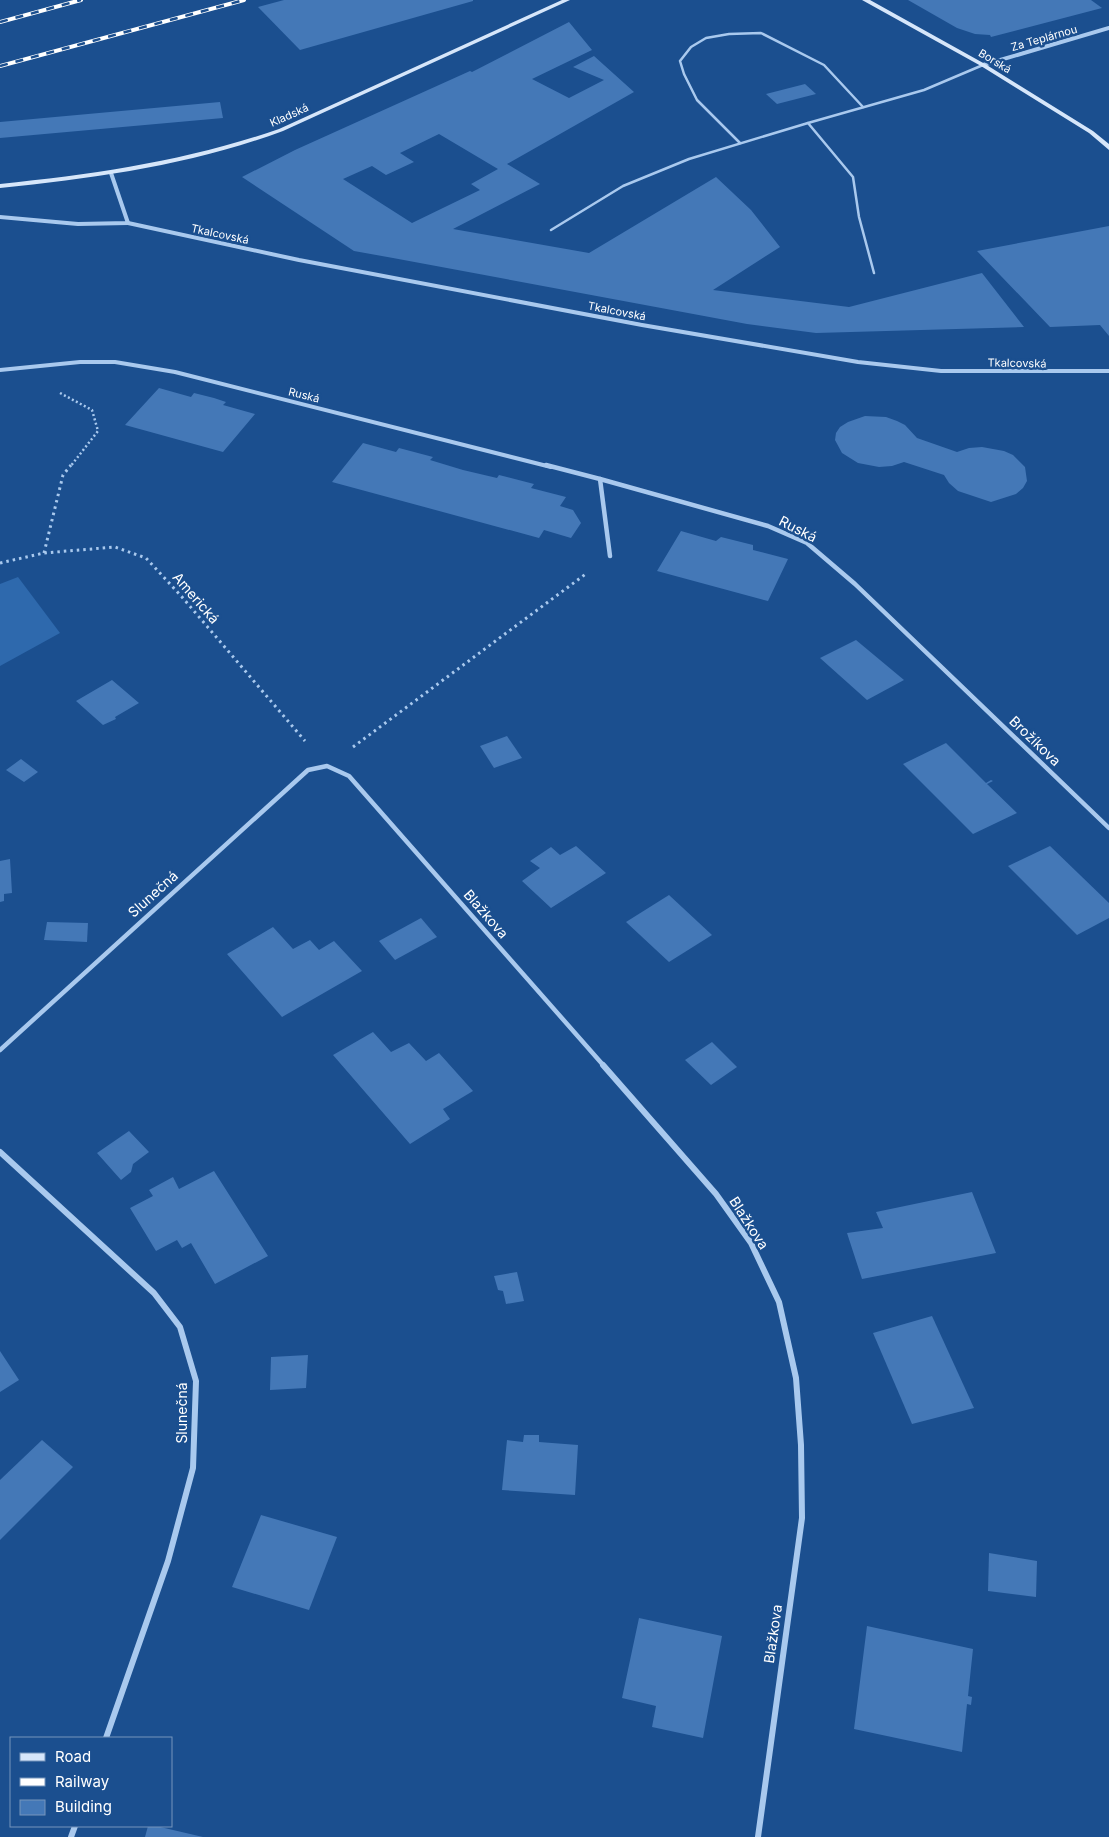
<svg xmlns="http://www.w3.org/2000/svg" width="1109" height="1837" font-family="Inter,sans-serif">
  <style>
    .green { fill: #2e69ad }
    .building { fill: #4478b7; fill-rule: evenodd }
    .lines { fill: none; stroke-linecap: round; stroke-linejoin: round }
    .path-far1 { stroke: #a9c9ee; stroke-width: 2.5; stroke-dasharray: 2 2.5; stroke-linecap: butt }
    .path { stroke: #a9c9ee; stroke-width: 3; stroke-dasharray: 2.5 4; stroke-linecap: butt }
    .lane { stroke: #a9c9ee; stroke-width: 2.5 }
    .street-far2 { stroke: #a9c9ee; stroke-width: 4 }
    .street-far1 { stroke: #a9c9ee; stroke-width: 4.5 }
    .street { stroke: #a9c9ee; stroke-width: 6 }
    .secondary { fill: #d6e6fa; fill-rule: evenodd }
    .rail-casing { stroke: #fff; stroke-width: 4 }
    .rail { stroke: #1b4f8f; stroke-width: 2.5; stroke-dasharray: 8; stroke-linecap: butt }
    .labels { text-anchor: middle; stroke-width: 5; stroke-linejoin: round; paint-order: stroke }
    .far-street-label { font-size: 11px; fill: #fff; stroke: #1b4f8f }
    .street-label { font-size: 14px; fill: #fff; stroke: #1b4f8f }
  </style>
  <rect width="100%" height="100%" fill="#1b4f8f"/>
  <polygon class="green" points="18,577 60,633 0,666 0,584"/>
  <g class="building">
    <polygon points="284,0 473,0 473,1 300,50 258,7"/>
    <polygon points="908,0 1091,0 1102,8 991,37 990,35 975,34 957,28"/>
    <path d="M569 22 592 50 532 79 569 98 604 80 573 67 594 56 634 92 507 164 540 184 453 229 589 253 716 177 751 210 780 247 713 290 849 307 982 273 1024 327 816 333 747 324 393 258 354 251 242 177 295 150 470 71 472 72ZM439 134 498 169 471 184 480 190 412 223 343 179 372 166 386 175 414 162 400 153Z"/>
    <polygon points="805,84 816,94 777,104 766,94"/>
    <polygon points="220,102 223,118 0,138 0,122"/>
    <polygon points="1109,226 1109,336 1100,325 1050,327 977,251"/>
    <polygon points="159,388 191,397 194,393 214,398 226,402 223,405 255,414 223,452 125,425"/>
    <polygon points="865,416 886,417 897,421 905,425 917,438 957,452 969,448 982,447 1004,451 1013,455 1025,467 1027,481 1023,488 1016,494 991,502 958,491 949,483 944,475 904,462 892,466 879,467 858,463 842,453 835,440 836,433 840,427 848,422"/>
    <polygon points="363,443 396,452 399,448 433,457 430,460 463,470 497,478 499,475 534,484 531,488 566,497 560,506 573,510 581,523 571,538 544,530 539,538 332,482"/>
    <polygon points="681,531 716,541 721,537 753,545 753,550 788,559 768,601 657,571"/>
    <polygon points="856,640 904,680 867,700 820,658"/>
    <polygon points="112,680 139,703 115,717 116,719 103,725 76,701"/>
    <polygon points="507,736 522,758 494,768 480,746"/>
    <polygon points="946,743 986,783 991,780 993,781 987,784 1017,813 973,834 903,764"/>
    <polygon points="21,759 38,772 24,782 6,770"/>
    <polygon points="576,846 606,873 551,908 522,881 540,868 530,861 551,847 560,855"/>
    <polygon points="1050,846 1109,903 1109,918 1077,935 1008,866"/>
    <polygon points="10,859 12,893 4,894 4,901 0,902 0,861"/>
    <polygon points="669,895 712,935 669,962 626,922"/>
    <polygon points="421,918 437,937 395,960 379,941"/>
    <polygon points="47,922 88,923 87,942 44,940"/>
    <polygon points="273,927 293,949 310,940 319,950 334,941 362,971 282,1017 227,954"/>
    <polygon points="373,1032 391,1052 409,1043 426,1061 439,1053 473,1091 443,1109 450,1119 410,1144 333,1055"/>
    <polygon points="712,1042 737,1067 711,1085 685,1060"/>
    <polygon points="129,1131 149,1152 133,1164 131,1172 121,1180 97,1153"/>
    <polygon points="214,1171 268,1256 215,1284 191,1243 182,1248 177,1240 156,1251 130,1208 153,1196 149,1190 173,1177 179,1189"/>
    <polygon points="972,1192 996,1253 862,1279 847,1233 883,1228 876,1212"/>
    <polygon points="517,1272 524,1301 506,1304 503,1291 498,1290 494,1276"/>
    <polygon points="932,1316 974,1408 912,1424 873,1333"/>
    <polygon points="0,1351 19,1380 0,1392"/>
    <polygon points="308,1355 306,1388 270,1390 271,1357"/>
    <polygon points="524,1435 539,1435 539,1442 578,1445 575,1495 502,1490 507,1440 523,1442"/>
    <polygon points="42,1440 73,1467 0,1540 0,1480"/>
    <polygon points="261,1515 337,1537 309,1610 232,1587"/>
    <polygon points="989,1553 1037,1561 1036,1597 988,1591"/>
    <polygon points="639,1618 722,1636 703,1738 652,1727 656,1706 622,1698"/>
    <polygon points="867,1626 973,1649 968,1696 972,1697 971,1705 967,1704 962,1752 854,1729"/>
    <polygon points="148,1826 156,1826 203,1837 145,1837"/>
  </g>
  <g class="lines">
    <polyline class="path-far1" points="60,393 92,410 98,431 70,467"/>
    <g class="path">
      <polyline points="44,553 63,475 71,465"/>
      <polyline points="0,563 44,553 115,547 146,558 182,597 305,741"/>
      <polyline points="353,747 587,573"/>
    </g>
    <g class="lane">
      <polyline points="740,143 697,100 684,74 680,61 691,47 706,38 729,34 761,33 824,65 863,107"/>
      <polyline points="551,230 623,186 689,159 808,123"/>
      <polyline points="874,273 859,217 853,177 808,123 924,90 983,65"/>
    </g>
    <g class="street-far2">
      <polyline points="983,65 1109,28"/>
      <polyline points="0,217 78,224 128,223 111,173"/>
      <polyline points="128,223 299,260 642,325 858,362 941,371 1109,371"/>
      <polyline points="0,370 80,362 115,362 175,372 551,467"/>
    </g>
    <g class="street-far1">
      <polyline points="546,465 600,479 610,556"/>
      <polyline points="600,479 768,526 807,543 855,584 1109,828"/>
      <polyline points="0,1050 308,770 327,766 349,776 604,1066"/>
    </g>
    <g class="street">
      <polyline points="603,1065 716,1194 751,1243 779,1302 796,1378 801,1445 802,1518 758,1837"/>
      <polyline points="0,1152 154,1293 180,1327 196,1381 193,1468 168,1561 106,1738"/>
      <polyline points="71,1837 75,1826"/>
    </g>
    <g class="secondary">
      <path d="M562 0H570L283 131C190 165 98 178 0 188V184C97 174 186 161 279 129Z"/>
      <polygon points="862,0 870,0 985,64 1093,131 1109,144 1109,150 1089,133 981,66"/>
    </g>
    <defs>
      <g id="rail">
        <polyline points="0,22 81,0"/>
        <polyline points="0,66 244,0"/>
      </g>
    </defs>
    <use href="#rail" class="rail-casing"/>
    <use href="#rail" class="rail"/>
  </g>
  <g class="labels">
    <g class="far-street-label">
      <text transform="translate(1044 38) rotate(-16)" y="4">Za Teplárnou</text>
      <text transform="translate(995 61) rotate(31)" y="4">Borská</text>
      <text transform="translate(289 115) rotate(-24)" y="4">Kladská</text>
      <text transform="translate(220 234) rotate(12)" y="4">Tkalcovská</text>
      <text transform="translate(617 311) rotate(11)" y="4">Tkalcovská</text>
      <text transform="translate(1017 363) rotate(1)" y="4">Tkalcovská</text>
      <text transform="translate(304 395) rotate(14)" y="4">Ruská</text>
    </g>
    <g class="street-label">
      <text transform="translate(798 529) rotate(27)" y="5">Ruská</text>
      <text transform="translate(196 598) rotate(49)" y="5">Americká</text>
      <text transform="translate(1035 741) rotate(44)" y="5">Brožíkova</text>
      <text transform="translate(153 894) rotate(-42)" y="5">Slunečná</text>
      <text transform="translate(486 914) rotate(49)" y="5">Blažkova</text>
      <text transform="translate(749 1223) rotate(57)" y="5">Blažkova</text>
      <text transform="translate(182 1413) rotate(-90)" y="5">Slunečná</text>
      <text transform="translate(773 1634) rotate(-82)" y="5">Blažkova</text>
    </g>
  </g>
  <rect x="10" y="1737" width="162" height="90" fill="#1b4f8f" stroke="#7695bc"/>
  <rect x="20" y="1753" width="25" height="8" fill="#d6e6fa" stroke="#7695bc"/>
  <text x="55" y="1762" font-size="15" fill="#ffffff">Road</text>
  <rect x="20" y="1778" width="25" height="8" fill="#ffffff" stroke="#7695bc"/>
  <text x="55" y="1787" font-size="15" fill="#ffffff">Railway</text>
  <rect x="20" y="1800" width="25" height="15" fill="#4478b7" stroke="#7695bc"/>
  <text x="55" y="1812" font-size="15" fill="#ffffff">Building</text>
</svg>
